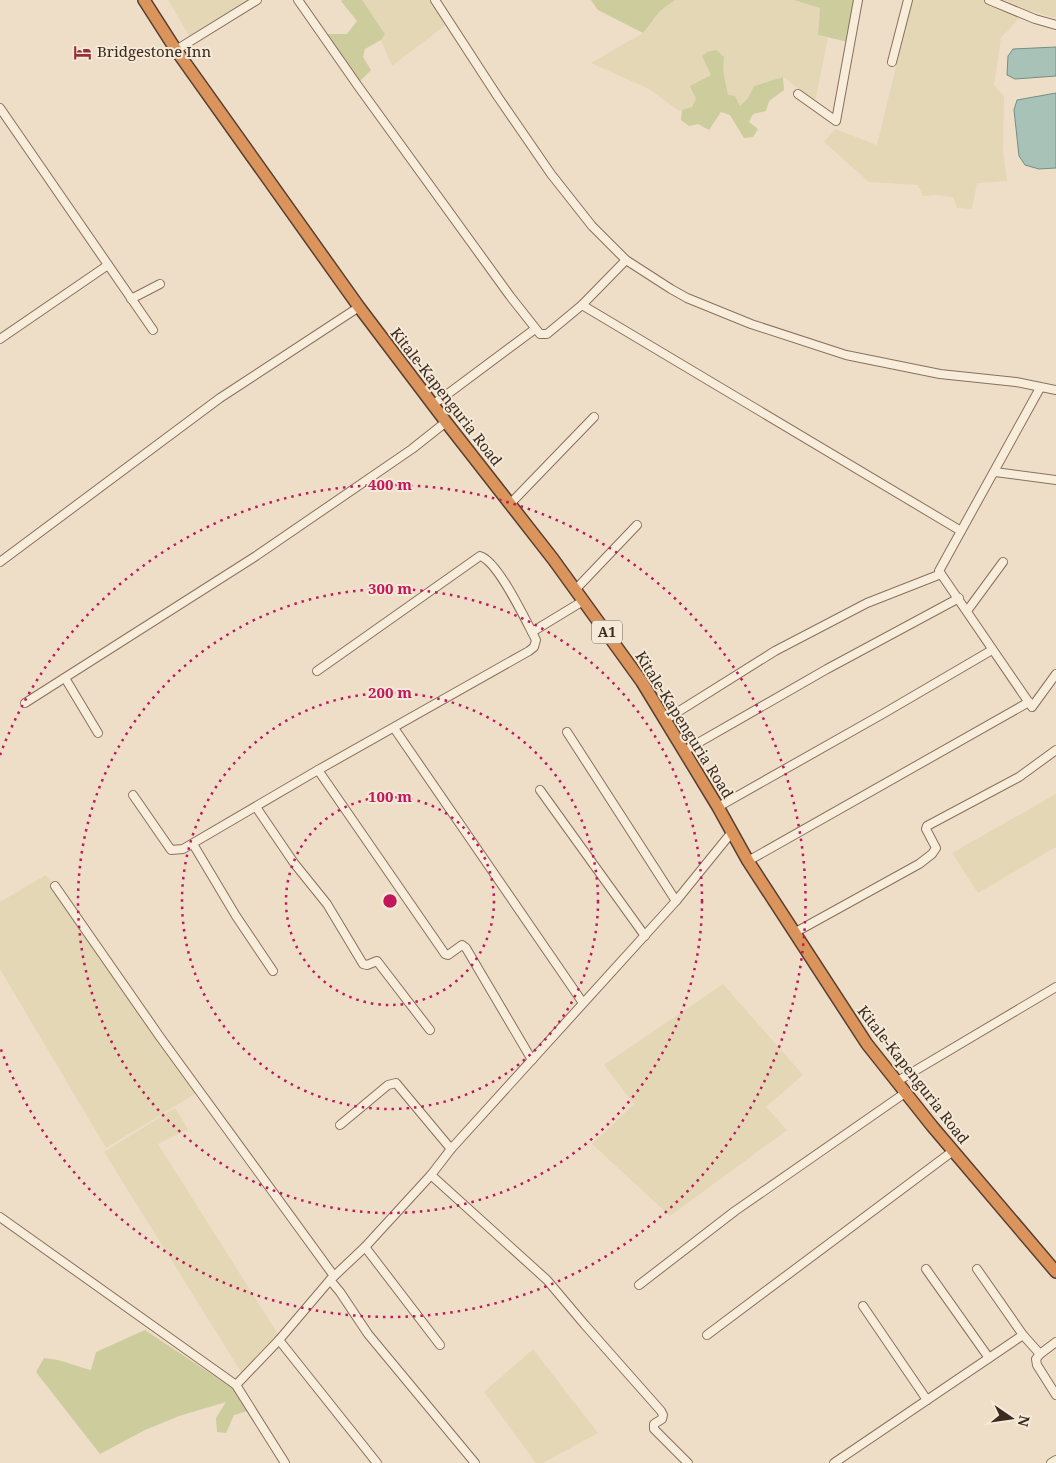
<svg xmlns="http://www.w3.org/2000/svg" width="1056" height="1463" font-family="'Noto Serif',serif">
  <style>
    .farmland { fill: #e3d7b5 }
    .green { fill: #cccc9c }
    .water { fill: #a9c2b8; stroke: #6f9084 }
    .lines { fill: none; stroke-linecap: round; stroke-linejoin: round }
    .minor-casing { stroke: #89705d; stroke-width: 10 }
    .highway-casing { stroke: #583f31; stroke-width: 14 }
    .minor { stroke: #f8ecdb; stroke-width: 8 }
    .highway { stroke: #da945c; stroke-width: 11 }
    .ring { fill: none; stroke: #c2185b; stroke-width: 2.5; stroke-dasharray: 2.5 5 }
    .labels { text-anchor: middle; stroke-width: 4; stroke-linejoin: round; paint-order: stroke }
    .shield { fill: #f5e9d7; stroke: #726357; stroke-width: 1 }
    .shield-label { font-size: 14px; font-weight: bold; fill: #3a2a20 }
    .poi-label { font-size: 15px; fill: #3a2a20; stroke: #f5e9d7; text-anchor: start }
    .street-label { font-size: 15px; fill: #3a2a20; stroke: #f5e9d7 }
    .centre { fill: #c2185b; stroke: #f5e9d7; stroke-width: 2.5 }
    .ring-label { font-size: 15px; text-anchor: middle; font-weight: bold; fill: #c2185b; stroke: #f5e9d7; stroke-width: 4; stroke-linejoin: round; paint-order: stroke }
  </style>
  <rect width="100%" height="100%" fill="#eedec8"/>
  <g class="farmland">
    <polygon points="168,0 249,0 190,37"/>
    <polygon points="362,0 431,0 447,24 392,66 381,40 385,34"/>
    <polygon points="675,0 794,0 820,8 818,35 828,38 815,101 783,77 754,86 748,98 740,106 728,95 723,70 724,57 707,68 711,75 702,79 696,99 692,107 679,111 649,89 591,63 643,33 660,11"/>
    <polygon points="912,0 982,0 1020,17 1001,38 994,85 1004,96 1003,150 1007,181 977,183 972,209 957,208 953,197 936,195 923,196 918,185 869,182 824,142 835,129 877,145"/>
    <polygon points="1005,0 1056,0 1056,18 1025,9"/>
    <polygon points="1056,794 1056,847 978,893 952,853"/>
    <polygon points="46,875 198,1092 106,1148 0,969 0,902"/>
    <polygon points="723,984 803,1075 766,1107 787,1130 670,1216 592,1144 634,1104 604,1065"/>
    <polygon points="175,1108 188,1129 158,1144 278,1334 241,1372 104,1152"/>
    <polygon points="533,1349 598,1433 543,1463 536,1463 484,1392"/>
  </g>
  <g class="green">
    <polygon points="343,0 362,0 385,34 381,40 365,49 363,57 371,70 360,81 326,34 347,34 357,21 341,1"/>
    <polygon points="591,0 675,0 660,11 643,33 598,10"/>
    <polygon points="794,0 855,0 848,42 818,35 820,8"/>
    <polygon points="716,50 724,57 723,70 728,95 735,96 740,106 748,98 754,86 783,77 784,90 769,101 766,111 753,114 749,122 758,129 753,137 744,138 730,115 721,112 709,130 698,124 689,126 681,120 682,110 692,107 696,99 690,86 711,75 702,56 707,52"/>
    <path d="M145 1330 235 1390 247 1411 234 1415 226 1433 217 1432 216 1418 226 1402 179 1416 145 1430 100 1454 36 1372 44 1358C62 1359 74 1366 91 1370L96 1352Z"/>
  </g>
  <g class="water">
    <polygon points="1056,47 1056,76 1015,79 1007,75 1008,56 1013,49"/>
    <polygon points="1056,93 1056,168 1039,169 1025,165 1019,156 1014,110 1017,100"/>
  </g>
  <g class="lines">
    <defs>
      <g id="minor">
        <polyline points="298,0 358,86 510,296 540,334 547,334 582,305 626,260"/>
        <polyline points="435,0 498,97 551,174 592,226 626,260 671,289 687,298 751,324 846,355 940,374 1016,382 1056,390"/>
        <polyline points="989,0 1035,19 1056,25"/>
        <polyline points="176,50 257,0"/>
        <polyline points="892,62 908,0"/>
        <polyline points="798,94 836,121 858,0"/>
        <polyline points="0,108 153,330"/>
        <polyline points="131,299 160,284"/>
        <polyline points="582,305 961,531"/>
        <polyline points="0,339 108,265"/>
        <polyline points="1040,388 939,571 1032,707 1056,674"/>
        <polyline points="432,405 449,393 535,329"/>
        <polyline points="995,472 1056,480"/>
        <polyline points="510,504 594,417"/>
        <polyline points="0,562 220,398 359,307"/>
        <polyline points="575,590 637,525"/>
        <polyline points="967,611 1003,562"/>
        <polyline points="532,632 583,601"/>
        <polyline points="65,678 98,733"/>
        <polyline points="25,703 256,556 412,449 446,422"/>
        <polyline points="665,720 775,651 867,603 941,574"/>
        <polyline points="394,728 583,1003"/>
        <polyline points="567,732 676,901"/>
        <polyline points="684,751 827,669 959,598"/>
        <polyline points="318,770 445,954 448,955 462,945 466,948 532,1060"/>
        <polyline points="540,790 645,936"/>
        <path d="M133 795 171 850 183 849 318 770 529 651 534 647 536 640C526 621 498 561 480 556L317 671"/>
        <polyline points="256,807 294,863 327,904 363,964 367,965 377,961 430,1030"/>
        <polyline points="718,807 886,712 992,650"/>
        <polyline points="193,844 236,916 273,971"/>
        <polyline points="748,861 1029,702"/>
        <polyline points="55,886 160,1037 334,1276"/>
        <polyline points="794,933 919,864 932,854 936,848 926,829 927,826 1019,777 1056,750"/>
        <polyline points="896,1082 1056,987"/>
        <polyline points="340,1125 388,1085 396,1083 451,1149"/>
        <polyline points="431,1175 547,1280 585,1325 661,1411 663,1415 662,1419 654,1424 654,1429 688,1463"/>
        <polyline points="0,1217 236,1385 285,1463"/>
        <polyline points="365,1247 440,1345"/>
        <polyline points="926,1269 989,1358"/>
        <polyline points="977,1269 1023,1335 1040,1354"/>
        <polyline points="330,1280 340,1292 368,1334 475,1463"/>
        <polyline points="639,1285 735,1211 905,1093"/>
        <polyline points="863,1306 927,1400"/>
        <polyline points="707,1335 953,1151"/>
        <polyline points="279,1340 377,1463"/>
        <polyline points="1056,1342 1040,1354 1036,1359 1037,1365 1056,1395"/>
        <polyline points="236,1385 279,1340 330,1280 365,1247 431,1175 451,1149 676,901 732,832"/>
        <polyline points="834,1463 1023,1335"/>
        <polyline points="1051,1463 1056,1460"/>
      </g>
      <polyline id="highway" points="144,0 176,50 359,307 446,422 553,559 642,682 718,807 748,861 867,1044 932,1126 1056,1272"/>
    </defs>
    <use href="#minor" class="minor-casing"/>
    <use href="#highway" class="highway-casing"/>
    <use href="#minor" class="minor"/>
    <use href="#highway" class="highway"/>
  </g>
  <g class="ring">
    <circle cx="390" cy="901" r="104"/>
    <circle cx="390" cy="901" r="208"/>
    <circle cx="390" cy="901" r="312"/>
    <path d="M0 755A416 416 0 1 1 0 1047"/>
  </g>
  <defs>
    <symbol id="hotel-bare" viewBox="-9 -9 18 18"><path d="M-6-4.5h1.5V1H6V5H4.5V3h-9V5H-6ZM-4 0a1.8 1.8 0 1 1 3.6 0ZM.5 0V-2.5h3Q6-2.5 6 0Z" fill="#972f3b" stroke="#f5e9d7" stroke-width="2.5" paint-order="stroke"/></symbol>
  </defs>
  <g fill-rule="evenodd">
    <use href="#hotel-bare" x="70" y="40" width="25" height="25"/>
  </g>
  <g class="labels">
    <rect class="shield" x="592" y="620.5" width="30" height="23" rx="4"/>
    <g class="shield-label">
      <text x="607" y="637">A1</text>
    </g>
    <g class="poi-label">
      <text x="97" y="57">Bridgestone Inn</text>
    </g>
    <g class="street-label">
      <text transform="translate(446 397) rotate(52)" y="5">Kitale-Kapenguria Road</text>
      <text transform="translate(684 725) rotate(58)" y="5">Kitale-Kapenguria Road</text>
      <text transform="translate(913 1075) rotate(52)" y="5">Kitale-Kapenguria Road</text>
    </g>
  </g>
  <circle cx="390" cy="901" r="8" class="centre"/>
  <g class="ring-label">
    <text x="390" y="490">400 m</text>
    <text x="390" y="594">300 m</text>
    <text x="390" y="698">200 m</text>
    <text x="390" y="802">100 m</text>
  </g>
  <g transform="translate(1011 1418) rotate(103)" stroke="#f5e9d7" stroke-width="4" paint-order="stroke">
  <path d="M0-4L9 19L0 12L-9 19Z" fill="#3a2a20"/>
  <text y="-8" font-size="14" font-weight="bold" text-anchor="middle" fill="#3a2a20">N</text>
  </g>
</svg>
